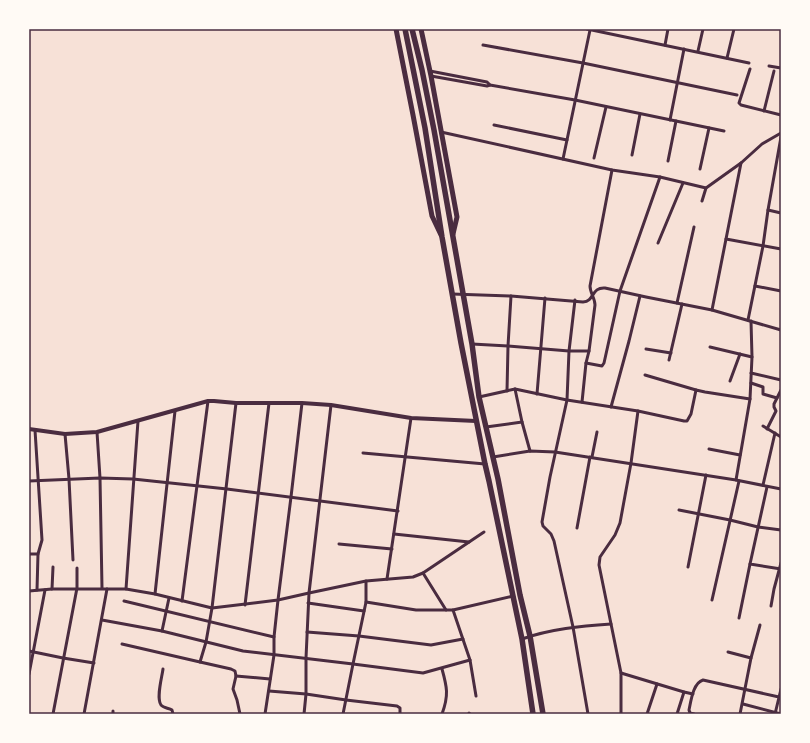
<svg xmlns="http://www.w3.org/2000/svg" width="810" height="743" font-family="'Titillium Web',sans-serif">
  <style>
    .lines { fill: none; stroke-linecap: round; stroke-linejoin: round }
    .minor { stroke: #4a2c40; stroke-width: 3 }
    .tertiary { stroke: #4a2c40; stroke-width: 4 }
    .primary { stroke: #4a2c40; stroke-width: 5 }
    .trunk { stroke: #4a2c40; stroke-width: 5.5 }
    .neatline { fill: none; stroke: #4a2c40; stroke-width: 1.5 }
  </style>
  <rect width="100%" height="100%" fill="#f7e1d7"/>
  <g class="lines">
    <g class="minor">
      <polyline points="587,29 749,63"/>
      <polyline points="483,45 583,63 737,95"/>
      <polyline points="665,45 668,29"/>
      <polyline points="698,51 703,29"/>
      <polyline points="727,58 734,29"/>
      <polyline points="769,66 781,68"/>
      <polyline points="750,69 739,103 741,105 781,115"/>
      <polyline points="430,71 487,82 490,85 575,100 724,131"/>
      <polyline points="431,76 487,86 490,85"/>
      <polyline points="764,111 774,71"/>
      <polyline points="670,120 684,49"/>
      <polyline points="494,125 567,140"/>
      <polyline points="441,132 612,170 660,177 706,188"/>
      <polyline points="632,155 640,114"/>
      <polyline points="594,158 606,107"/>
      <polyline points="563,159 590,30"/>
      <polyline points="668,161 676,121"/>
      <polyline points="700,169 709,128"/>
      <polyline points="702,201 706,188 741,163 762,144 781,133"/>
      <polyline points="768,210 781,213"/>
      <polyline points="726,239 781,249"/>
      <polyline points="658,243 683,183"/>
      <polyline points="755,286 781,291"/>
      <path d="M452 294 511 296 583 302C595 301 591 287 605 288L646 297 712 310 781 330"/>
      <polyline points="575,300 569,351 567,400 550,477 542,522 543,526 551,534 554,541 573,627 588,714"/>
      <polyline points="677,303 694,227"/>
      <polyline points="712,310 741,163"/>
      <polyline points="748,320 763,246 768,210 781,137"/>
      <polyline points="472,344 508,346 569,351 589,351"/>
      <polyline points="710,347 752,357"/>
      <polyline points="646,349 671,353"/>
      <polyline points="669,360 682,304"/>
      <polyline points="586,363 602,366 604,363 620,291 660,177"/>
      <polyline points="751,373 781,380"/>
      <polyline points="645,375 696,390"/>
      <polyline points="730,381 740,354"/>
      <polyline points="751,383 763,387 763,394 777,398"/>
      <polyline points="515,389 522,422 530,451"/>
      <polyline points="507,391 508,346 511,296"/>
      <polyline points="537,394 545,298"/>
      <polyline points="479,397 515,389 567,400 638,411 684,421 687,421 691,414 696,390 705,392 750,399 752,357 751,321"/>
      <path d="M582 402 586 363 589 351 595 305C595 298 590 293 590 286L612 170"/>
      <polyline points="236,403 212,608 206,642 200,662 231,669 235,671 236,676 233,689 237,700 240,714"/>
      <polyline points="611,407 629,341 640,296"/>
      <polyline points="763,426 781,437"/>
      <polyline points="486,427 522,422"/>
      <polyline points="767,429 776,411 774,407 774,404 781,390"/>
      <polyline points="35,430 42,540 38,554 37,590"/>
      <polyline points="97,432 100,478 102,588"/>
      <polyline points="65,434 69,479 73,560"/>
      <polyline points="709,449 740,455"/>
      <polyline points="363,453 485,464"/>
      <polyline points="493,457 530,451 555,452 736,480 781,489"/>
      <polyline points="592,457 597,432"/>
      <polyline points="736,480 750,399"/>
      <polyline points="29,481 100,478 133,479 227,489 398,511"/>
      <polyline points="763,485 775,433"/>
      <polyline points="767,487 750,564 781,569"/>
      <polyline points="679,510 730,520 758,527 781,530"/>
      <polyline points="577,528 590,457"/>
      <polyline points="394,534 469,542"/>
      <polyline points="339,544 392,549"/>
      <polyline points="29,554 38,554"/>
      <polyline points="688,567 706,475"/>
      <polyline points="423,573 446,610"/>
      <polyline points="387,579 411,418"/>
      <polyline points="52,589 53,567"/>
      <polyline points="126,589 138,421"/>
      <polyline points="29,591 52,589 126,589 155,594 212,608 278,600 309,593 366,581 413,577 423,573 484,532"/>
      <polyline points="155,594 175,411"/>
      <polyline points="712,600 739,481"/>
      <polyline points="124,601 274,637"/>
      <polyline points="182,601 208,401"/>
      <polyline points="366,602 416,610 453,610"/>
      <polyline points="308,603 364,611"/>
      <polyline points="245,605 269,403"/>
      <polyline points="771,606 774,589 781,563"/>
      <polyline points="739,618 750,564"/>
      <polyline points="102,620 162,631 243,651 353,664 423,673 470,660"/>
      <polyline points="162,631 169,598"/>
      <polyline points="307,632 359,636 431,645 463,639"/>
      <path d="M522 639C550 629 581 626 611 624"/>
      <polyline points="122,644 200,662"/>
      <polyline points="29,651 63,658 94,663"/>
      <polyline points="728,652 751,658"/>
      <path d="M163 669C162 677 156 698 161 705 163 708 169 708 172 710L173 714"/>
      <path d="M442 669C447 687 449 695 442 714"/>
      <polyline points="621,673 684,692 693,694"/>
      <polyline points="29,674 45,590"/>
      <polyline points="236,676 270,679"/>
      <polyline points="269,691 306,694 346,700 397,706 400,708 400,714"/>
      <polyline points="476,696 470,660 453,610 513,596"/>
      <polyline points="743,704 781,714"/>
      <polyline points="469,713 470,714"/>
      <polyline points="53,714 77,588 77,568"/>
      <polyline points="84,714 107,589"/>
      <polyline points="113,714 113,711"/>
      <polyline points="265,714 274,655 274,637 278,600 291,497 302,403"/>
      <polyline points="304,714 306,694 306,658 309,593 331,405"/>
      <polyline points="343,714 353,664 366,602 366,581"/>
      <polyline points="621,714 621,673 599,565 600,557 615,535 620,523 631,463 638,411"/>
      <polyline points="647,714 657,684"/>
      <polyline points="677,714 684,692"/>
      <path d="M694 714 690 713 689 710C691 701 693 683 703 680L779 697"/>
      <polyline points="740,714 751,658 760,625"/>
      <polyline points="775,714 781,689"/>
    </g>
    <polyline class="tertiary" points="29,429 65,434 97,432 208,401 214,401 236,403 302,403 331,405 411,418 476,421"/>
    <g class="primary">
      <polyline points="396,29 413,115 432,216 441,235"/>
      <polyline points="421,29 431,76 457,217 453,234"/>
    </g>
    <g class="trunk">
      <polyline points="405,29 425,128 442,237 461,343 485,464 489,481 522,639 533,714"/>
      <polyline points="412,29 422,70 434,130 472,344 479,397 498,479 520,595 530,636 543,714"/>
    </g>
  </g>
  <rect width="810" height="743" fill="none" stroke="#fffaf5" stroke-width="60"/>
  <rect x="30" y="30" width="750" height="683" class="neatline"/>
</svg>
